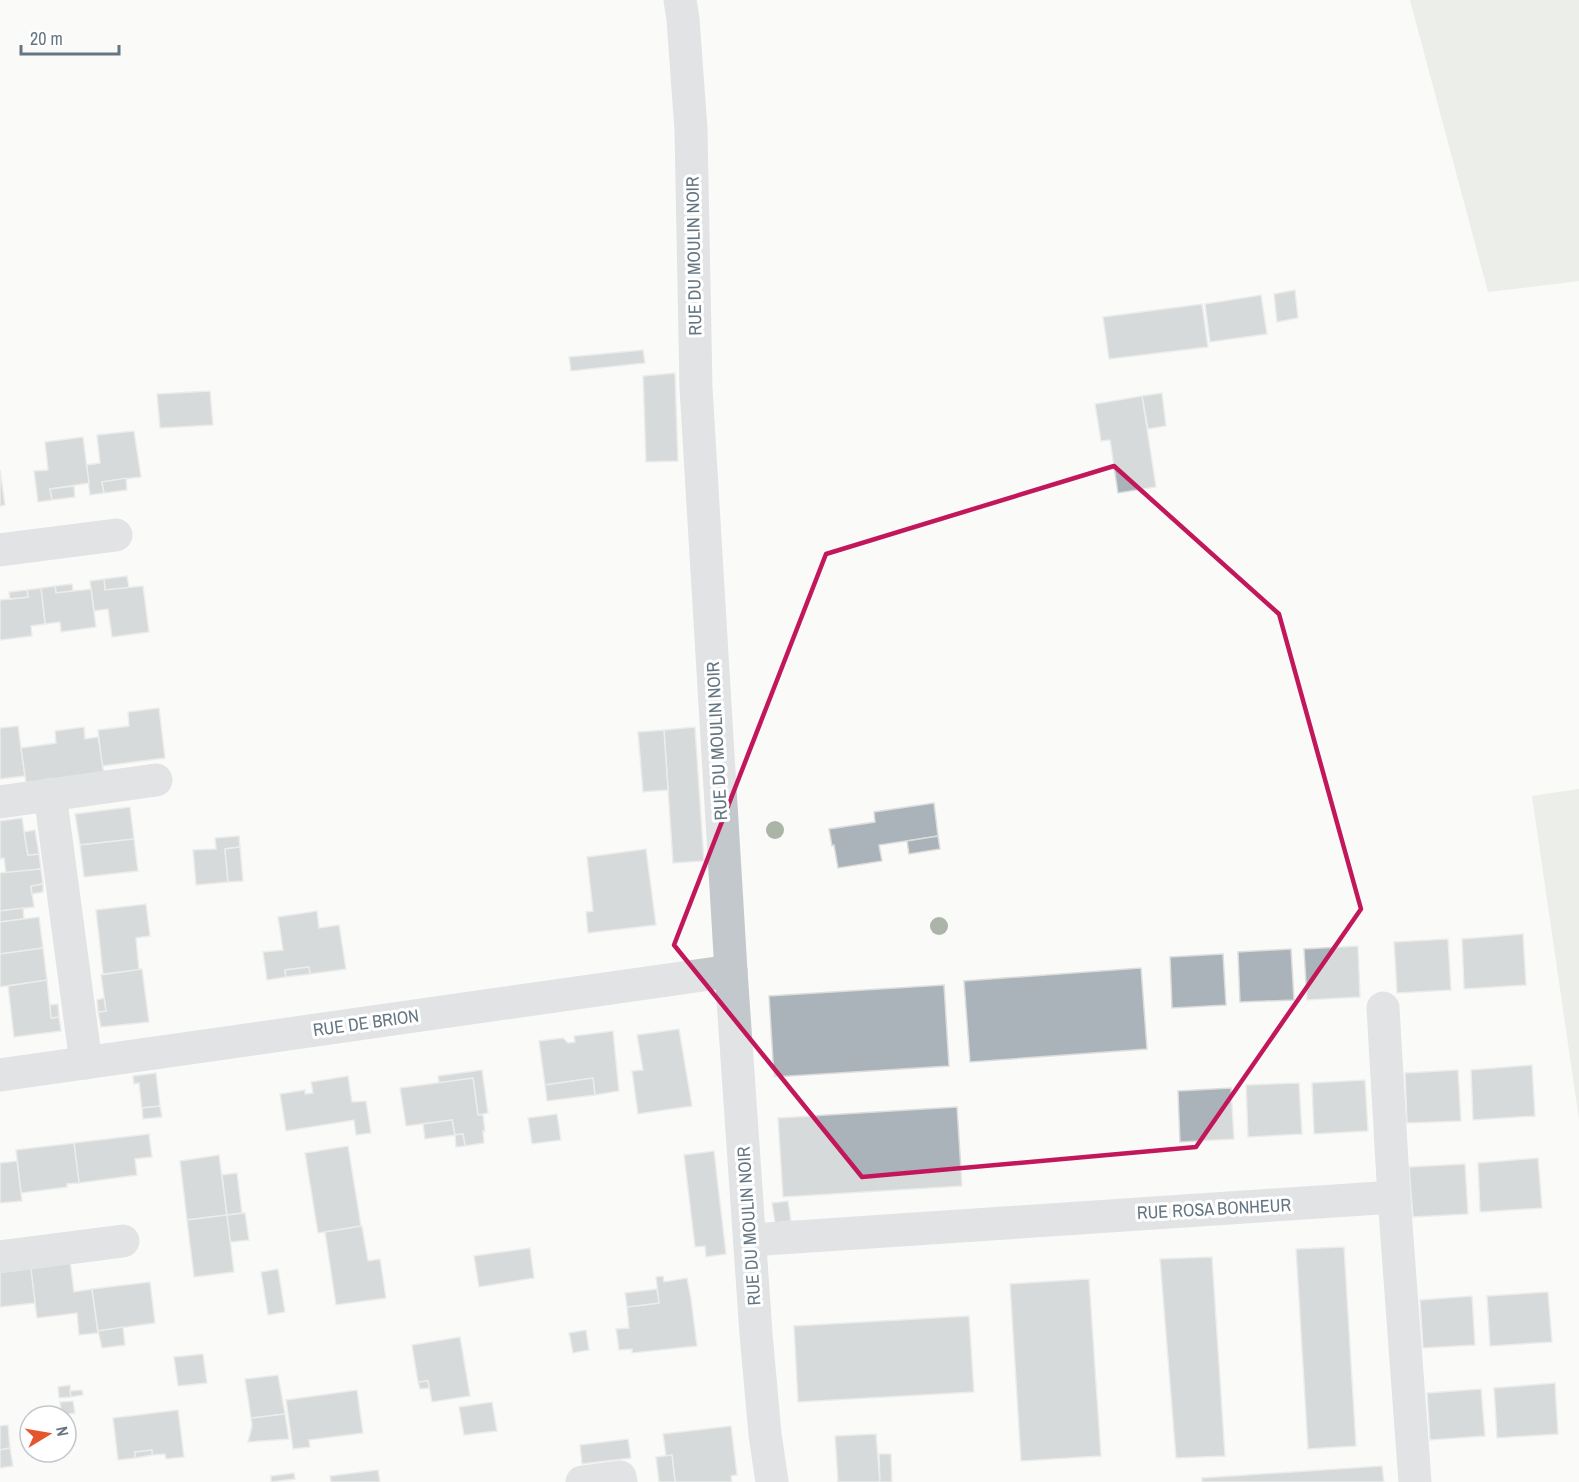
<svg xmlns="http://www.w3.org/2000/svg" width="1579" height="1482" font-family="'Archivo Narrow',sans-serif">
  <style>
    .green { fill: #dadfd7 }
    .building { fill: #aab3b9; stroke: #dcdcda; stroke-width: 1.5 }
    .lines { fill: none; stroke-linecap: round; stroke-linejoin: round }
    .minor { stroke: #c3c8cc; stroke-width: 33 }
    .tree { fill: #aab4a7 }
    .marked { fill: none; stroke: #c2185b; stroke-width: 4.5; stroke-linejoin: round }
    .labels { text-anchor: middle; stroke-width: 6; stroke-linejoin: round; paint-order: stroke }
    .street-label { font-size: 18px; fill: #657683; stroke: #fff }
  </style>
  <rect width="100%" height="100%" fill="#fafaf8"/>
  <g class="green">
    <polygon points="1410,0 1579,0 1579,281 1488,292"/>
    <polygon points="1579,789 1579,1119 1532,796"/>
  </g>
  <g class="building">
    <polygon points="1295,290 1298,318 1277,322 1274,294"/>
    <polygon points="1261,295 1267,334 1210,342 1205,304"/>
    <polygon points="1202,304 1208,347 1109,359 1103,317"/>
    <polygon points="643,350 645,363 571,371 569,357"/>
    <polygon points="675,373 678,461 646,462 643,376"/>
    <polygon points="210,391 213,425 160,428 157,394"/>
    <polygon points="1162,393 1166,426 1148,429 1142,396"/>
    <polygon points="1142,396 1156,487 1118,493 1110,440 1101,441 1095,404"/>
    <polygon points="134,431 141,477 102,482 104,493 90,495 86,465 100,463 97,435"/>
    <polygon points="83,437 89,483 50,489 52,500 38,502 34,471 48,470 45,442"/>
    <polygon points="0,470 5,505 0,506"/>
    <polygon points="126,478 127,490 104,493 102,482"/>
    <polygon points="74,486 75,497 52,500 50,489"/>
    <polygon points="127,576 129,588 105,590 104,579"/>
    <polygon points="104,579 105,590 143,586 149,632 112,637 108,609 94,611 91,589 90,581"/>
    <polygon points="72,584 73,591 56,593 55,586"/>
    <polygon points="55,586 56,593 91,589 96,627 61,632 60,622 45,624 41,588"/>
    <polygon points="41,588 45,624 31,626 32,636 0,640 0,600 28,597 27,590"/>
    <polygon points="27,590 28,597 10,599 9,592"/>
    <polygon points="159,708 165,758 102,766 98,730 129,726 128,712"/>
    <polygon points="18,726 25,776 0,779 0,728"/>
    <polygon points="84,727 85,739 98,737 104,774 26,783 21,748 56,743 55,731"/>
    <polygon points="695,727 704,861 673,863 664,730"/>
    <polygon points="664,730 668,790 643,792 638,732"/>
    <polygon points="934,803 938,836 879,845 882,861 838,868 834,845 832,846 829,829 875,822 874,812"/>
    <polygon points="130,807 134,839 80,845 75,814"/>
    <polygon points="22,818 28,855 39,854 41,869 6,873 4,858 0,859 0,821"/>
    <polygon points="35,830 39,854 28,855 24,832"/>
    <polygon points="239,836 240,847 225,849 228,882 196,885 193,850 216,849 215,838"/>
    <polygon points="938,836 940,849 909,854 907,841"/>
    <polygon points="134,839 138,871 84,877 80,845"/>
    <polygon points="240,847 243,881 228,882 225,849"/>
    <polygon points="646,849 656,925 588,933 586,912 593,911 587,857"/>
    <polygon points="41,869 43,884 31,886 34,907 0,911 0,873"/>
    <polygon points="43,884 43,892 32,894 31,886"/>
    <polygon points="146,904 150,936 136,938 139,970 103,974 96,910"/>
    <polygon points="23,908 24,919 0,922 0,911"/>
    <polygon points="317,911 319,928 339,925 346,969 310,974 309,967 285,970 286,977 267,980 263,952 283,950 278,917"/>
    <polygon points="39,917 43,948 0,954 0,922"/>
    <polygon points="1523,934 1526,985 1464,989 1462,939"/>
    <polygon points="1448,939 1451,990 1397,993 1394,942"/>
    <polygon points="1358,946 1360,997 1307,1000 1304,949"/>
    <polygon points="43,948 47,980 0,987 0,954"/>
    <polygon points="1291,949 1294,1000 1240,1002 1238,952"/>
    <polygon points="1223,954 1226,1005 1172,1008 1170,957"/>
    <polygon points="309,967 310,974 286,977 285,970"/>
    <polygon points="1141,968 1147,1049 970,1062 964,981"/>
    <polygon points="142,969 149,1022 101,1027 98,1012 106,1011 101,975"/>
    <polygon points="47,980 51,1018 59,1017 61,1031 14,1037 8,986"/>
    <polygon points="944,985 949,1066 774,1077 769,996"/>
    <polygon points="104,998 106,1011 98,1012 97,1000"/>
    <polygon points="58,1004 59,1017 51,1018 50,1005"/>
    <polygon points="679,1029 692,1106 638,1114 632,1071 643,1070 637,1035"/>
    <polygon points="613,1031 619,1091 595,1095 593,1078 545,1085 539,1041 563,1038 568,1043 575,1042 574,1036"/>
    <polygon points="1532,1065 1535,1116 1473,1120 1471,1070"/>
    <polygon points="482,1070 488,1113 478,1115 473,1078 439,1083 438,1076"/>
    <polygon points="1458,1070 1461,1121 1407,1123 1405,1073"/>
    <polygon points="156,1073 160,1106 142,1108 139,1083 134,1084 133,1076"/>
    <polygon points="348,1076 352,1102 366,1101 371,1133 356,1135 354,1120 286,1131 280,1094 305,1090 305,1094 313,1093 311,1082"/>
    <polygon points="473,1078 478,1115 483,1115 485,1131 483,1131 484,1143 465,1146 463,1134 455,1135 452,1120 406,1126 400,1088"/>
    <polygon points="593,1078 595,1095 547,1101 545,1085"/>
    <polygon points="1365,1080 1368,1131 1314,1134 1312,1083"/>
    <polygon points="1299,1083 1302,1134 1248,1137 1246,1085"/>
    <polygon points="1231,1088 1234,1139 1180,1142 1178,1091"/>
    <polygon points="160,1106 162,1117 143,1119 142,1108"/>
    <polygon points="957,1107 962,1186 783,1197 778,1118"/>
    <polygon points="557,1114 561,1140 532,1144 528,1118"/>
    <polygon points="452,1120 455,1135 425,1139 423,1124"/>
    <polygon points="149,1134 152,1157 135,1159 137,1175 79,1183 74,1143"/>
    <polygon points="463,1134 465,1146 456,1147 455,1135"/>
    <polygon points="74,1143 79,1183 67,1184 67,1187 21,1193 16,1150"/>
    <polygon points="348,1146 361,1226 318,1233 305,1153"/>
    <polygon points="714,1151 726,1254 706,1257 705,1246 695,1247 684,1155"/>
    <polygon points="219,1155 227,1215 187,1220 180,1161"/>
    <polygon points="1538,1158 1542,1208 1480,1212 1478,1163"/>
    <polygon points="17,1161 22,1201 0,1203 0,1163"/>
    <polygon points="1465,1164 1468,1214 1413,1217 1409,1167"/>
    <polygon points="237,1173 242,1213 227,1215 222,1175"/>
    <polygon points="788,1201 791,1221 775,1223 772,1203"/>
    <polygon points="245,1213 249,1240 230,1242 227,1215"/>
    <polygon points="227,1215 234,1272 194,1277 187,1220"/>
    <polygon points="362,1226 368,1261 380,1259 386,1298 336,1305 325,1232"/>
    <polygon points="1344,1247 1356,1446 1308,1449 1296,1249"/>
    <polygon points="530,1248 534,1278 479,1287 474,1256"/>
    <polygon points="1212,1257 1225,1456 1176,1458 1160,1259"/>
    <polygon points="70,1260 74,1292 92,1289 98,1333 79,1335 77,1313 37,1318 30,1265"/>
    <polygon points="0,1269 31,1269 35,1303 0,1307"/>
    <polygon points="278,1269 285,1312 268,1315 261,1272"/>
    <polygon points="663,1276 664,1282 687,1278 691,1299 697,1346 632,1353 632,1349 619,1350 616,1329 629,1328 627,1307 659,1303 656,1277"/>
    <polygon points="1089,1279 1101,1456 1021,1461 1010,1284"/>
    <polygon points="150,1282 155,1323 98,1331 92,1289"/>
    <polygon points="657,1289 659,1303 627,1307 625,1293"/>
    <polygon points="1548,1292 1552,1342 1490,1346 1487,1296"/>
    <polygon points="1472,1296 1475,1345 1423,1348 1420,1300"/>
    <polygon points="969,1316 974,1392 798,1402 794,1326"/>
    <polygon points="123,1327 125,1345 102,1348 98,1331"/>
    <polygon points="586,1330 589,1350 573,1353 569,1333"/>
    <polygon points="460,1337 470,1396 432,1402 428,1381 418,1382 412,1345"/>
    <polygon points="203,1354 207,1383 178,1386 174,1357"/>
    <polygon points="278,1375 285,1414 251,1418 245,1379"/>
    <polygon points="428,1381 429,1388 420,1389 418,1382"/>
    <polygon points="1555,1383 1558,1434 1497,1438 1494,1388"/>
    <polygon points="70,1385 71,1397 59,1398 58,1387"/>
    <polygon points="1481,1389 1485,1436 1430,1440 1427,1393"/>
    <polygon points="82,1390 83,1395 71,1397 70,1391"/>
    <polygon points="357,1390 363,1433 309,1440 310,1447 293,1449 286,1400"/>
    <polygon points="73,1401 75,1413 62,1415 60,1402"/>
    <polygon points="492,1402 497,1431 464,1435 459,1407"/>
    <polygon points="178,1410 184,1457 166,1459 165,1454 152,1455 152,1450 135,1452 135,1458 118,1460 113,1418"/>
    <polygon points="285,1414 289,1439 248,1442 252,1426 251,1418"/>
    <polygon points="8,1425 10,1448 0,1450 0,1426"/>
    <polygon points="731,1426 737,1475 731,1476 732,1482 675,1482 672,1455 666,1456 663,1434"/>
    <polygon points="876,1434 880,1482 838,1482 835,1436"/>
    <polygon points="628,1439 631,1458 582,1464 580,1445"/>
    <polygon points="10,1448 13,1466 0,1468 0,1450"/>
    <polygon points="152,1450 152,1455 135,1458 135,1452"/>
    <polygon points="879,1454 891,1454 892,1482 880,1482"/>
    <polygon points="672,1455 675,1482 659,1482 656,1457"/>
    <polygon points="1382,1466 1384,1482 1202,1482 1202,1478"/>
    <polygon points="378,1470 380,1482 331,1482 330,1476"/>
    <polygon points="294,1473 295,1479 271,1482 271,1476"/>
  </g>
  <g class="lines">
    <g class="minor">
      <polyline points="680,0 683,19 691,130 696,388 731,971 756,1334 765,1434 772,1482"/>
      <polyline points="0,550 116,535"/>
      <polyline points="50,794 86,1063"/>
      <polyline points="0,802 156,780"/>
      <polyline points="1383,1008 1394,1197"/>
      <polyline points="0,1075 731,971"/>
      <path d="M750 1240C964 1225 1179 1213 1394 1197L1415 1482"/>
      <polyline points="0,1257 123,1241"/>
      <polyline points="582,1482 620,1477 621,1482"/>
    </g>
  </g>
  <g class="tree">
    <circle cx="775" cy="830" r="9"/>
    <circle cx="939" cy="926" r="9"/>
  </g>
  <path d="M0 0H1579V1482H0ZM1114 466 1279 614 1361 909 1196 1147 862 1177 674 945 826 554Z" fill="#fafaf8" fill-opacity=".55" fill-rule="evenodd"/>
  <path class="marked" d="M1114 466 1279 614 1361 909 1196 1147 862 1177 674 945 826 554Z"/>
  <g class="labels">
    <g class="street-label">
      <text transform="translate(694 256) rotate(-91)" y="6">RUE DU MOULIN NOIR</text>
      <text transform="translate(717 741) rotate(-93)" y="6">RUE DU MOULIN NOIR</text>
      <text transform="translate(366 1023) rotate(-8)" y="6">RUE DE BRION</text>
      <text transform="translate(1214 1209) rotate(-3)" y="6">RUE ROSA BONHEUR</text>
      <text transform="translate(749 1226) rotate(-94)" y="6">RUE DU MOULIN NOIR</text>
    </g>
  </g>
  <g transform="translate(48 1434) rotate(79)"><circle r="28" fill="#ffffff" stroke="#c1c8cd" stroke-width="1.5"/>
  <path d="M0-4.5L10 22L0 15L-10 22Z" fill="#e4572e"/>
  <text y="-9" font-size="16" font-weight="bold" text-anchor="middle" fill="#657683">N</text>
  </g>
  <path d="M21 45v9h98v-9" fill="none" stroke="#657683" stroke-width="3"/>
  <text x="30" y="45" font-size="18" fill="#657683" stroke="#ffffff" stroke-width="4.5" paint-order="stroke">20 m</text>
</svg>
